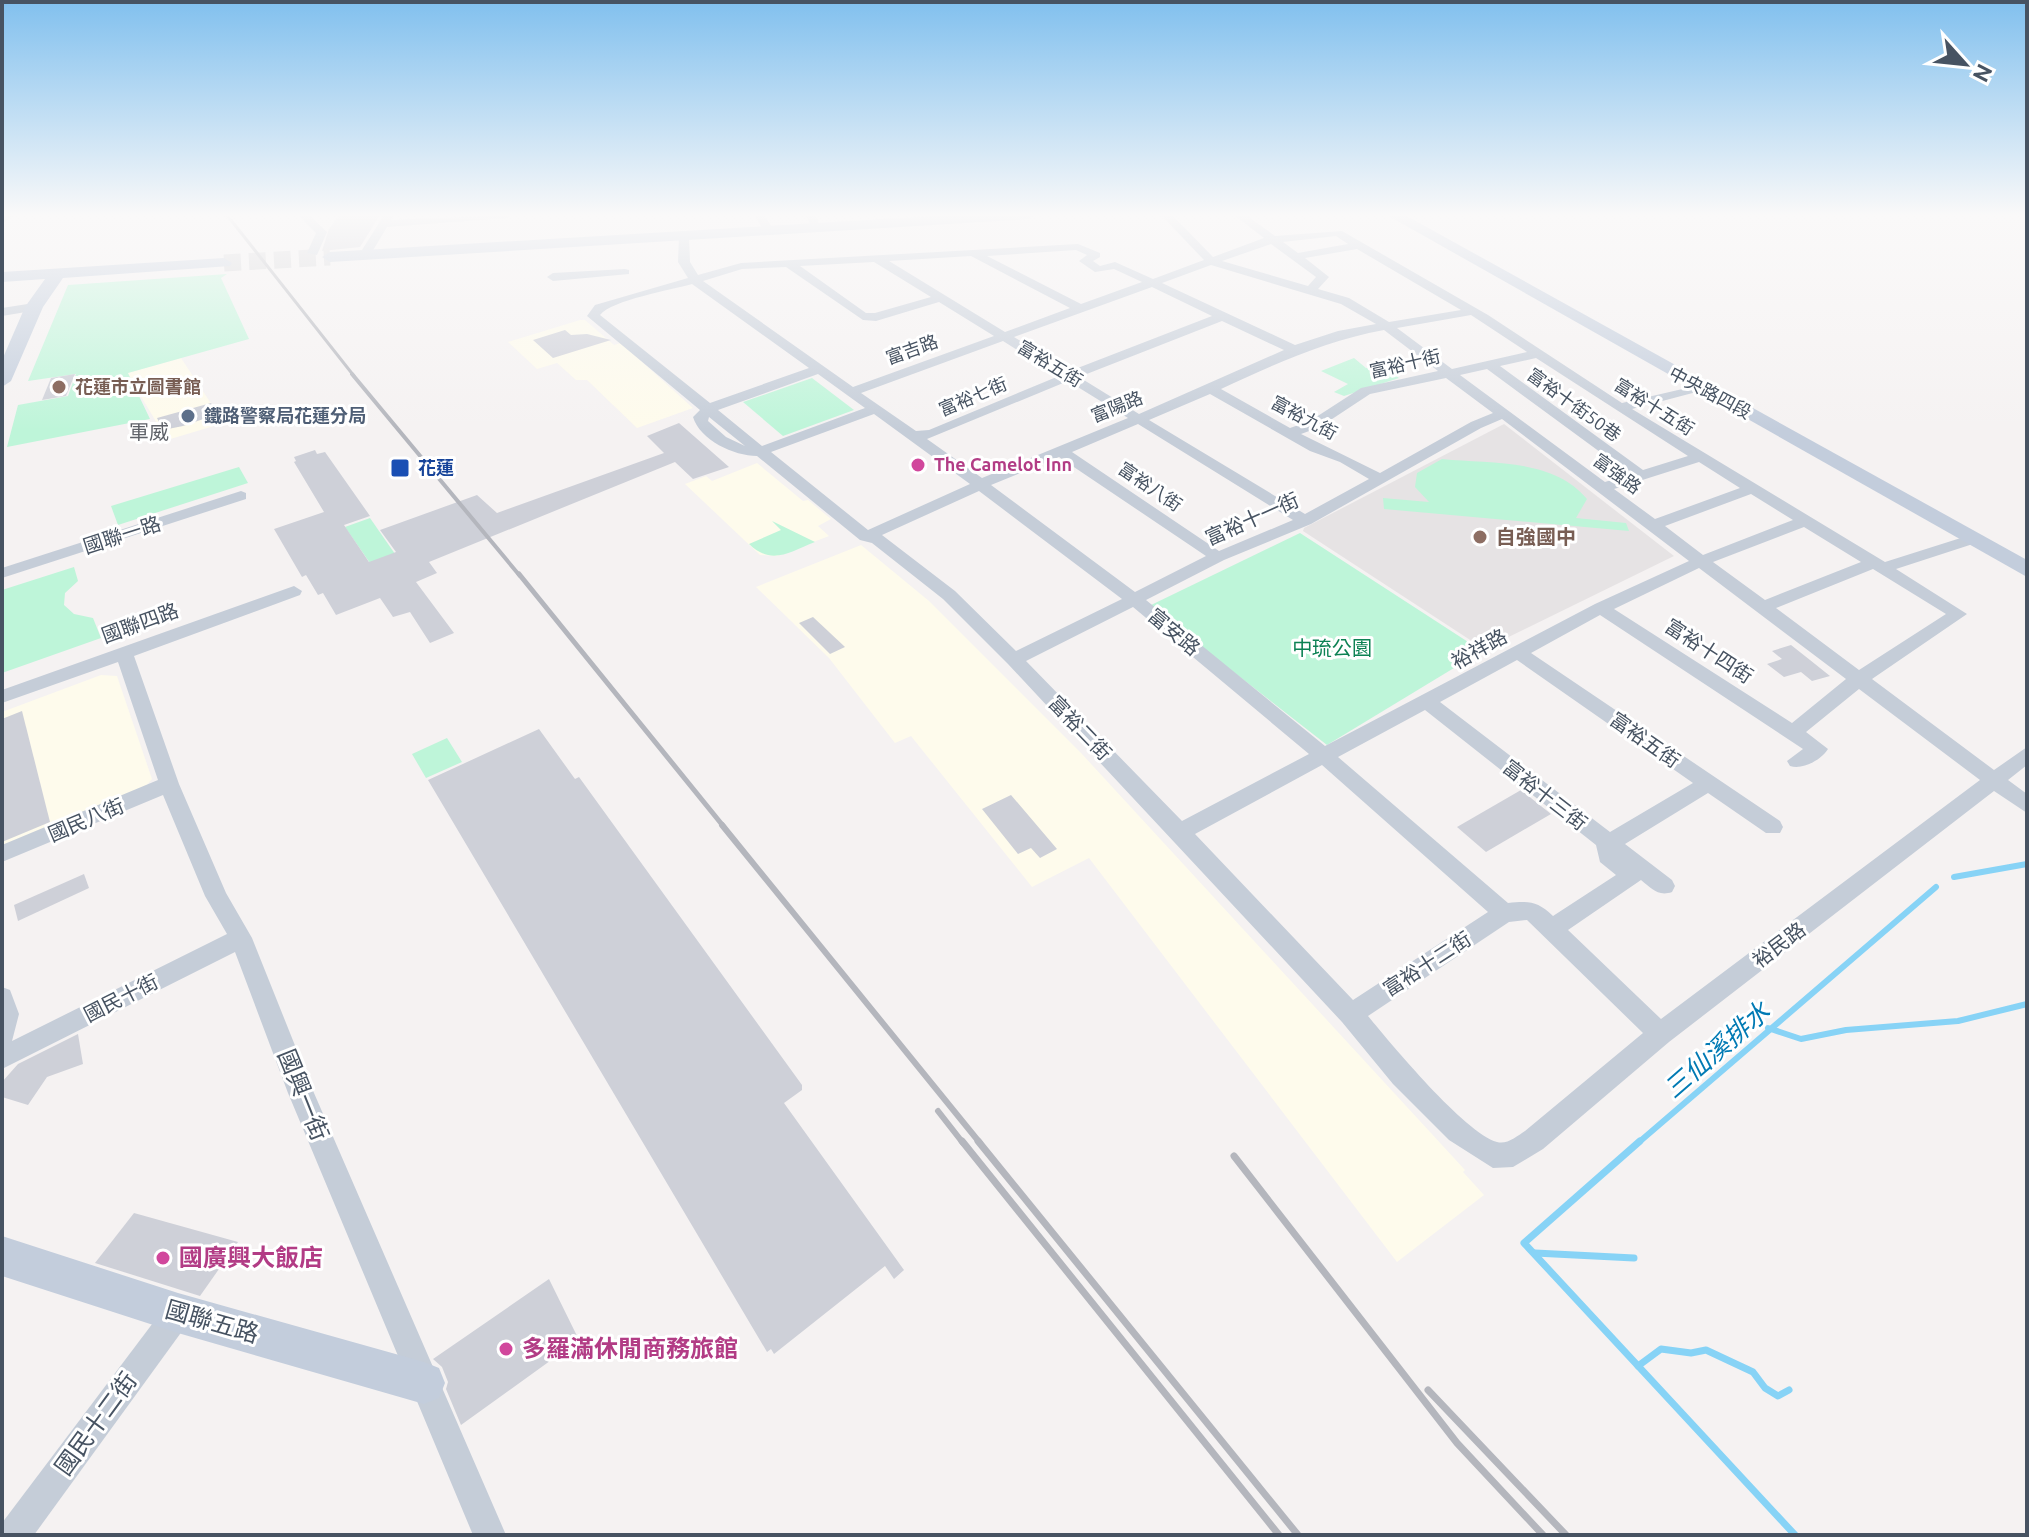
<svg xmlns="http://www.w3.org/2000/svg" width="2029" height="1537" font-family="Ubuntu,'Noto Sans TC',sans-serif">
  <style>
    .commercial { fill: #fefbec }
    .education { fill: #e6e3e4 }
    .green { fill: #bef5d9 }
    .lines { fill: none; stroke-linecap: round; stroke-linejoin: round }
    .stream-far1 { stroke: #87d3f6; stroke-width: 6 }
    .stream { stroke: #87d3f6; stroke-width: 7 }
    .building { fill: #ced0d8 }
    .secondary-tunnel { stroke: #d2d2d5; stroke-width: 17; stroke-dasharray: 17 8; stroke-linecap: butt }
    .street { fill: #c5cdd8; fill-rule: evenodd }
    .secondary { fill: #c3cddc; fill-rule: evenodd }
    .rail-far4 { stroke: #b4b6bd; stroke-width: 3 }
    .rail-far3 { stroke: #b4b6bd; stroke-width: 4 }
    .rail-far2 { stroke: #b4b6bd; stroke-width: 5 }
    .rail-far1 { stroke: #b4b6bd; stroke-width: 6 }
    .rail { stroke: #b4b6bd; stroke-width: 7 }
    .education-dot { fill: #8d6e63; stroke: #fff; stroke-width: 3 }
    .service-dot { fill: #5c6f8a; stroke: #fff; stroke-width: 3 }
    .hotel-dot { fill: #d1479c; stroke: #fff; stroke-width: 3 }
    .transit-dot { fill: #1a4fb4; stroke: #fff; stroke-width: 3 }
    .labels { text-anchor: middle; stroke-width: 6; stroke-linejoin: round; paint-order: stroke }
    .far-street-label { font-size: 18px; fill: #475362; stroke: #fff }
    .far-education-label { font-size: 18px; font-weight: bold; fill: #785e54; stroke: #fff; text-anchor: start }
    .far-service-label { font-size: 18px; font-weight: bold; fill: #4e5e75; stroke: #fff; text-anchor: start }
    .far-hotel-label { font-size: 18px; font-weight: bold; fill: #b23c85; stroke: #fff; text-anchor: start }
    .far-transit-label { font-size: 18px; font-weight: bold; fill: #164399; stroke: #fff; text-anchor: start }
    .far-quarter-label { font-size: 20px; fill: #5e6168; stroke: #fff }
    .street-label { font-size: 20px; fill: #475362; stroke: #fff }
    .education-label { font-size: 20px; font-weight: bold; fill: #785e54; stroke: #fff; text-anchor: start }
    .park-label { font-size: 20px; fill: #0d8254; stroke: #fff }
    .near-street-label { font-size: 24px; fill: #475362; stroke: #fff }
    .near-hotel-label { font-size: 24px; font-weight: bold; fill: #b23c85; stroke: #fff; text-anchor: start }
    .near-water-label { font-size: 26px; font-style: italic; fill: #017ab4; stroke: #fff }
  </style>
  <rect width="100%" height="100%" fill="#f5f2f2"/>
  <g class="commercial">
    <polygon points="580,320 585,320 614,345 621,343 693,408 637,428 587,380 576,380 557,363 537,369 508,342"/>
    <polygon points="181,358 224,423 167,440 127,373"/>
    <polygon points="757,463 803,501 808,500 831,519 818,526 829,536 777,556 760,555 685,484 706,476 712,481"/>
    <polygon points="861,545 929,601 1081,753 1465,1170 1463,1172 1484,1195 1397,1262 1089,858 1032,887 911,736 895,743 829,658 756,587"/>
    <polygon points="101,675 117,676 152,779 142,791 10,845 2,844 2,712"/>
  </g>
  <polygon class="education" points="1504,424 1674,556 1484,649 1303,531 1304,528"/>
  <g class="green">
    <polygon points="227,274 221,278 249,339 128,373 150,419 7,447 18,405 68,396 76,374 28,381 68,285"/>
    <polygon points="1354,358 1366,368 1383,365 1399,378 1344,396 1334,392 1348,384 1321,371"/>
    <polygon points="812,378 854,410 783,436 743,402"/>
    <path d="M1442 459C1490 464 1553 458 1587 499L1576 518 1626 523 1629 531 1384 509 1383 498 1429 502 1415 487 1417 473Z"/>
    <polygon points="239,467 248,483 118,525 111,506"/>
    <polygon points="370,518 395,554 370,563 345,527"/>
    <path d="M772 521 815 542C789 552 772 566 749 544L781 530Z"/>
    <polygon points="1300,533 1482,651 1327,745 1149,606"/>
    <polygon points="74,567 78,581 65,593 64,605 74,614 93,618 101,638 2,673 2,590"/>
    <polygon points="447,738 462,762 426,778 412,754"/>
  </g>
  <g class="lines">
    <g class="stream-far1">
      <polyline points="1954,877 2027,864"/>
      <polyline points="1768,1028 1801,1039 1846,1030 1958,1021 2027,1004"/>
      <polyline points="1638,1143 1936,887"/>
    </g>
    <g class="stream">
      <polyline points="1640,1141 1524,1243 1795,1535"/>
      <polyline points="1535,1253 1634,1258"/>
      <polyline points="1638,1366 1661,1349 1691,1353 1706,1350 1753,1372 1765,1388 1778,1396 1789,1390"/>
    </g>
  </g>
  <g class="building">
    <polygon points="339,215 380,215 360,247 322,251 329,229"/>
    <polygon points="565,330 571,335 587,334 611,340 553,358 533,340"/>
    <polygon points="75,374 66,396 42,400 51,378"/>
    <polygon points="211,403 218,414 183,426 163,430 157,418"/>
    <polygon points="679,423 729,467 693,479 675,462 429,562 437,573 416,582 454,633 430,643 410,612 393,617 380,598 336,615 323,593 318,595 306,575 302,577 274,529 324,512 294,462 296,461 294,457 315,450 317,454 325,452 370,516 344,525 369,562 396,552 380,530 477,495 497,513 664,453 647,436"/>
    <polygon points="813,617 845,647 830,654 799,623"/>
    <polygon points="1791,645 1810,660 1830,676 1812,681 1801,672 1784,677 1767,664 1782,659 1772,651"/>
    <polygon points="22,711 50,822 2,842 2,719"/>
    <polygon points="539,729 575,779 579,777 802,1085 802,1090 784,1103 904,1270 894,1279 885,1266 774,1354 771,1349 767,1352 428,780"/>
    <polygon points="1521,790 1551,814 1486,852 1457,827"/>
    <polygon points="1011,795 1057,849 1040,858 1031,848 1018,854 982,809"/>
    <polygon points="84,874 89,888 18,921 14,905"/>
    <polygon points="78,1034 83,1064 47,1077 28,1105 2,1097 2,1082 18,1064"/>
    <polygon points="134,1213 238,1242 200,1296 95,1263"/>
    <polygon points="549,1279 579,1340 461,1425 446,1389 448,1382 442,1367 433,1359"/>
  </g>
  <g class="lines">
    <polyline class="secondary-tunnel" points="224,263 330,257"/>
    <g class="street">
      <polygon points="14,215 2,224 2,215"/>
      <polygon points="298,215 309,215 327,232 317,255 307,253 316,233"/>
      <polygon points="384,215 394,215 391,220 512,215 507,218 387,227 372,252 364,252 362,250"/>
      <polygon points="754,215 764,215 774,230 773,232 765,232"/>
      <polygon points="806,215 816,215 821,230 813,230"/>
      <path d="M1161 215H1172L1213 257 1264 238 1234 215H1246L1275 236 1342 231 1488 315 1622 403 1704 384V390L1632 409 1885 562 1967 536H1979V542L1896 569 1967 614 1872 679 1994 770 2027 747V765L2008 780 2027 794V813L1994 791 1669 1042 1543 1149 1513 1167 1493 1168 1449 1140 1393 1084 1342 1022 1008 664 943 599 872 543 860 540 757 456C734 456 700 440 693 417L700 410 587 316 595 305 688 278 678 262 679 237 684 234 689 237 690 262 698 275 741 263 1078 244 1100 253V257L1093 261 1100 266 1115 262 1153 279 1204 260ZM1336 236 1348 244 1298 253 1283 242ZM1271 244 1316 277 1308 286 1222 261ZM1357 249 1461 310 1389 322 1349 298 1318 289 1329 277 1305 258ZM1076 250 1087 255 1079 261 1095 272 1114 269 1142 282 1081 304 987 256ZM971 256 1070 308 1005 332 889 261ZM874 262 931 297 875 313H866L800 266ZM1211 265 1341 304 1376 324 1338 331 1295 345 1162 283ZM786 267 863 320 876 321 939 302 994 336 853 387 703 281 742 269ZM692 284 809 368 710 403 600 315C612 300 671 290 692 284ZM1152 287 1212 316 1070 371 1014 337ZM1471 315 1527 352 1452 369 1397 328ZM1222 321 1284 350 1139 414 1079 377ZM1384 330 1438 371 1361 388 1310 421 1290 428 1221 389C1275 364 1325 341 1384 330ZM1003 341 1059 376 929 430 916 431 861 393ZM1536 358 1688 456 1643 470 1500 366ZM1487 369 1630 474 1605 482 1460 375ZM818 374 865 408 762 446 718 410ZM1446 378 1493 413 1471 422 1380 473 1301 434 1320 427 1370 394ZM1068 381 1128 418 982 478 927 439ZM1210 394 1310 451 1340 462 1369 479 1305 514 1149 420ZM874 414 970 484 868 530 771 452ZM709 417 745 446 726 437 708 421ZM1502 419 1689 561 1595 604 1325 746 1146 600 1224 560 1311 524 1481 428ZM1138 424 1293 520 1219 551 1072 452ZM1059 457 1206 556 1135 592 991 485ZM1699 462 1740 488 1655 519 1614 489ZM979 491 1122 599 1016 651 955 591 882 535ZM1751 494 1793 520 1703 555 1665 526ZM1804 527 1861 562 1765 600 1713 562ZM1699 568 1846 679 1792 723 1614 609ZM1873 569 1946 614 1859 670 1776 608ZM1133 607 1309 754 1182 821 1026 661ZM1600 615 1803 749 1787 761 1790 766C1803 770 1821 760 1828 749L1806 732 1859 689 1980 780 1661 1019 1568 930 1641 880C1651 888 1658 897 1672 892L1675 886 1672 880 1625 844 1708 793 1766 833H1780L1783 827 1780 821 1531 653ZM1517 660 1693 783 1610 832 1440 702ZM1425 710 1596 845 1600 862 1616 875 1553 916C1537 901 1529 901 1508 903L1338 757ZM1322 765 1488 912 1353 1000 1195 834ZM1527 920 1643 1033 1525 1131C1517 1136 1507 1145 1497 1142 1465 1133 1391 1044 1368 1016L1509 922Z"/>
      <polygon points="625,269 629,270 629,274 553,281 547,277 553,273"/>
      <polygon points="34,303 38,304 38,310 2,316 2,308"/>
      <polygon points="241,491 246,493 246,499 2,578 2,568"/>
      <polygon points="294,586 302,591 300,595 134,656 179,784 226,893 252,938 314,1093 506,1535 473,1535 288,1093 235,952 2,1069 2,987 10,990 19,1014 12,1041 227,934 205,896 163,795 2,862 2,845 158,780 118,662 2,703 2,690"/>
      <polygon points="178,1298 188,1303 193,1313 188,1323 34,1535 2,1535 2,1523 168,1303"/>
    </g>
    <g class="secondary">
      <polygon points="951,215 1036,215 1029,219 330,262 322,257 330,252"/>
      <polygon points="1387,215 1405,215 2027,560 2027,577"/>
      <polygon points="224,258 232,263 230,266 63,278 43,307 11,381 2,387 2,360 25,307 45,279 2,282 2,272"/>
      <polygon points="2,1236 178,1293 424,1362 439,1368 445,1383 439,1398 424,1404 178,1333 2,1276"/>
    </g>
    <polyline class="rail-far4" points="227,215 354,376"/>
    <polyline class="rail-far3" points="352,374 520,576"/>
    <polyline class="rail-far2" points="519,574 724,827"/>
    <g class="rail-far1">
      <polyline points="722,825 980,1143"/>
      <polyline points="938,1111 963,1143"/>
    </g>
    <g class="rail">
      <polyline points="962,1141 1279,1535"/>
      <polyline points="978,1141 1298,1535"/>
      <polyline points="1234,1156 1457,1443 1543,1535"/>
      <polyline points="1428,1390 1566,1535"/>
    </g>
  </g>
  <linearGradient id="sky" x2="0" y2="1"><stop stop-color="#81c0ee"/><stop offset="0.5" stop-color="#faf9f9"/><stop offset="1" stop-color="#faf9f9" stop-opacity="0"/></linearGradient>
  <rect width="2029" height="430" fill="url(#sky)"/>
  <g class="education-dot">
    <circle cx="59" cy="387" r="8"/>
    <circle cx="1480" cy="537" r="8"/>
  </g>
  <circle class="service-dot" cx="188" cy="416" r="8"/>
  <g class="hotel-dot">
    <circle cx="918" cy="465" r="8"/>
    <circle cx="163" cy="1258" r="8"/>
    <circle cx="506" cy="1349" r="8"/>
  </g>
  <rect class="transit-dot" x="390" y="458" width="20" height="20" rx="4"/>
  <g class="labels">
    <g class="far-street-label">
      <text transform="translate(912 350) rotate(-20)" y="6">富吉路</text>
      <text transform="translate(1050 364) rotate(31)" y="6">富裕五街</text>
      <text transform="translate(1405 364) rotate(-13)" y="6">富裕十街</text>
      <text transform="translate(1710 393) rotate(28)" y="6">中央路四段</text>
      <text transform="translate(973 397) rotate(-23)" y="6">富裕七街</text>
      <text transform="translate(1574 405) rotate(36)" y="6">富裕十街50巷</text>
      <text transform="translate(1117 407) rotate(-22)" y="6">富陽路</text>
      <text transform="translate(1654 407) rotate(32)" y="6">富裕十五街</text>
      <text transform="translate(1304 418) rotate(28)" y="6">富裕九街</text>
      <text transform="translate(1617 474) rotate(36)" y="6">富強路</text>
      <text transform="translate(1150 487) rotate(34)" y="6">富裕八街</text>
    </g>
    <g class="far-education-label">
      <text x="75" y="393">花蓮市立圖書館</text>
    </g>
    <g class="far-service-label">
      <text x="204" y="422">鐵路警察局花蓮分局</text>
    </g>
    <g class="far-hotel-label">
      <text x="934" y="471">The Camelot Inn</text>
    </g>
    <g class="far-transit-label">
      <text x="418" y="474">花蓮</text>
    </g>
    <g class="far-quarter-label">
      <text x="149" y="439">軍威</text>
    </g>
    <g class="street-label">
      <text transform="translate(1252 519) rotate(-24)" y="7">富裕十一街</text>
      <text transform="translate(122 535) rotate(-18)" y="7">國聯一路</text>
      <text transform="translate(140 623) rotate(-20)" y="7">國聯四路</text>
      <text transform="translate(1174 632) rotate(40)" y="7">富安路</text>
      <text transform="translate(1479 649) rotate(-29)" y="7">裕祥路</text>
      <text transform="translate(1709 651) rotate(33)" y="7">富裕十四街</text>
      <text transform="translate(1080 728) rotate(46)" y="7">富裕二街</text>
      <text transform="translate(1645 740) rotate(35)" y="7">富裕五街</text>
      <text transform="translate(1545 795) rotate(38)" y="7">富裕十三街</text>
      <text transform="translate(86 820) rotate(-23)" y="7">國民八街</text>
      <text transform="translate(1779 945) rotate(-37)" y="7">裕民路</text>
      <text transform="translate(1427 964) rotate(-33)" y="7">富裕十二街</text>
      <text transform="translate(121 998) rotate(-27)" y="7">國民十街</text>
    </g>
    <g class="education-label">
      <text x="1496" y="544">自強國中</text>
    </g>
    <g class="park-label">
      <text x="1332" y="655">中琉公園</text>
    </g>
    <g class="near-street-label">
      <text transform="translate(303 1095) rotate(68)" y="8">國興一街</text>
      <text transform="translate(212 1322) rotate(16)" y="8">國聯五路</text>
      <text transform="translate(96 1424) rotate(-54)" y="8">國民十二街</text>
    </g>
    <g class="near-hotel-label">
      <text x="179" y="1266">國廣興大飯店</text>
      <text x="522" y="1357">多羅滿休閒商務旅館</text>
    </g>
    <g class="near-water-label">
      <text transform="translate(1717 1050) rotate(-41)" y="9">三仙溪排水</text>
    </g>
  </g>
  <rect width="2029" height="1537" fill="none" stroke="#475362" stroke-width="8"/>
  <g transform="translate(1965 64) rotate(117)" stroke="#ffffff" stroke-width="6" paint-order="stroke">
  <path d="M0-6L14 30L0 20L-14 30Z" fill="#475362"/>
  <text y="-12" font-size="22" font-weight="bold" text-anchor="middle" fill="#475362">N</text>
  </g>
</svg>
